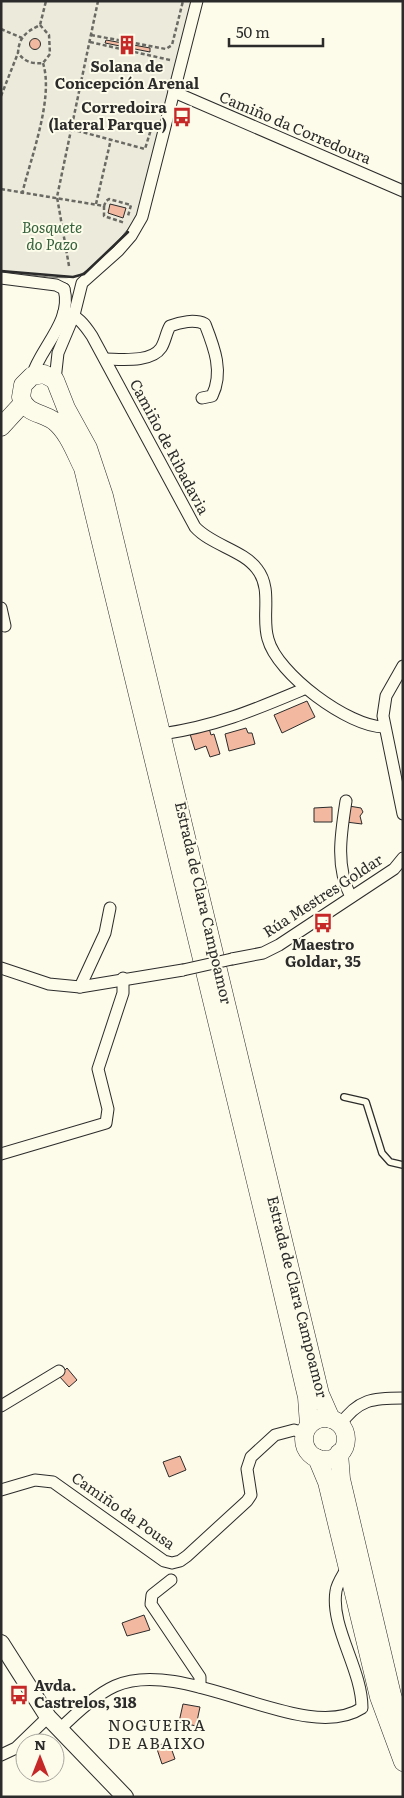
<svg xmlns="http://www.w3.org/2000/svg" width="404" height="1798" font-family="Literata,serif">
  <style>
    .green { fill: #ecebdb; stroke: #74746e }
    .building { fill: #f2b8a0; stroke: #2b2b2b }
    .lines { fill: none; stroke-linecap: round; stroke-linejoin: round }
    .service-casing { stroke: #2b2b2b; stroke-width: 8 }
    .minor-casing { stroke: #2b2b2b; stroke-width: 13 }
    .secondary-casing { stroke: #2b2b2b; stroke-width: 18 }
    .primary-casing { stroke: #2b2b2b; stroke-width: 19 }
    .path { stroke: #6a6964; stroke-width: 2.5; stroke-dasharray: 4 2.5; stroke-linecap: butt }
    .service { stroke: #fdfbea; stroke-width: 5.5 }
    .minor { stroke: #fdfbea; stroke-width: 11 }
    .secondary { stroke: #fdfbea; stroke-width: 16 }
    .primary { stroke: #fdfbea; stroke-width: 18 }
    .minor-bridge-casing { stroke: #2b2b2b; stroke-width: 13; stroke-linecap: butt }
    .minor-bridge { stroke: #fdfbea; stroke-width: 11 }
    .wall { stroke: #2b2b2b; stroke-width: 2.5 }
    .labels { text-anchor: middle; stroke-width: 4; stroke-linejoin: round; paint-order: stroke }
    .poi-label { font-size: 15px; font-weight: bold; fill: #2b2b2b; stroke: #fdfbea }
    .street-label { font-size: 15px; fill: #2b2b2b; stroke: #fdfbea }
    .park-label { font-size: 15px; font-style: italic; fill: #34623c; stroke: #fdfbea }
    .neighbourhood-label { font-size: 16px; letter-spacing: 1px; fill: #2b2b2b; stroke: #fdfbea }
  </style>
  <rect width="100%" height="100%" fill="#fdfbea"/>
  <path class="green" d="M1 1H193L139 214C129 230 92 273 74 277 57 280 20 273 1 271Z"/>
  <g class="building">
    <circle cx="35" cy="44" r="5.5"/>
    <polygon points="106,40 150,48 150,52 105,43"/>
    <polygon points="110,204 126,208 123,218 108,213"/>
    <polygon points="307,701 315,717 282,733 274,715"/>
    <polygon points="209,728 211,735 214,734 220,754 210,757 206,746 195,750 190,734"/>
    <polygon points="246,728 248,733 252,733 255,744 229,751 225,734"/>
    <polygon points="349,806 361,808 363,812 360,816 362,824 346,822"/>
    <polygon points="332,807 332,822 314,822 314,808"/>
    <polygon points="67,1368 77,1380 69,1387 59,1376"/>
    <polygon points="180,1456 186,1470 169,1477 163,1462"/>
    <polygon points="144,1615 150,1630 127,1636 122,1623"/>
    <polygon points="183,1704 200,1707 196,1726 179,1722"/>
    <polygon points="169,1742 175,1759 162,1764 156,1746"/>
  </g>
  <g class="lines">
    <defs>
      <polyline id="service" points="344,1097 366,1102 382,1153 390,1162 403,1165"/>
      <g id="minor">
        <polyline points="174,92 403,191"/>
        <polyline points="1,278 56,285 64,289"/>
        <path d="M64 312C78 316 84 324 92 336L195 527C211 545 243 550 257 569 273 589 261 617 268 639 277 674 349 727 384 727"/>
        <path d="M105 359C120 359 151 363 161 348 165 342 166 333 170 326 180 322 195 319 205 324 214 347 224 372 212 396L202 398"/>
        <path d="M32 376C40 348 73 321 64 289"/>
        <polyline points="55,380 58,353 74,315 82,283 118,251 131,236 142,217 197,1"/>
        <polyline points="1,608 5,626"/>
        <polyline points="403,666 386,696 383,716 403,814"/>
        <path d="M162 734C217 726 254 710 304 689"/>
        <path d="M346 801C341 833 335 867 351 897"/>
        <polyline points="232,959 263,953 279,945 394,869 403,858"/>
        <polyline points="1,968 49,984 80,987 183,970"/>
        <polyline points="80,987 105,933 110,908"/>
        <polyline points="1,1154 106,1123 108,1109 98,1069 123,993 123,978"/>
        <polyline points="1,1406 59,1371"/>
        <path d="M340 1425C358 1399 373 1398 403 1398"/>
        <polyline points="1,1490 35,1480 53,1482 164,1561 172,1563 180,1561 187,1556 247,1501 251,1495 247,1469 251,1457 275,1435 294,1430 305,1433"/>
        <polyline points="171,1580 152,1595 151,1604 200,1677 200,1687"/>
        <path d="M59 1730C74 1715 95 1695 115 1686 185 1655 304 1746 362 1708 362 1669 330 1627 336 1591 337 1583 344 1574 348 1566"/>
        <polyline points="1,1755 16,1748 48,1717"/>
      </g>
      <polyline id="secondary" points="1,1643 48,1717 125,1797"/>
      <g id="primary">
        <polyline points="1,427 23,403"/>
        <circle cx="325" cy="1439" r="21"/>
        <path d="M309 1425 307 1397 272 1248 83 468C75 452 68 432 54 421 41 412 26 414 21 397L23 385 32 376 44 374 55 380 66 408 88 448 104 496 320 1394 331 1419"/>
        <polyline points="339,1453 341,1479 392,1695 403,1729"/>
        <polyline points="317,1458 327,1482 379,1697 403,1762"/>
      </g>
    </defs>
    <use href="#service" class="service-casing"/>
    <use href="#minor" class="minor-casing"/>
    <use href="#secondary" class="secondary-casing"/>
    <use href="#primary" class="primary-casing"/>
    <g class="path">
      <path d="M40 25 49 35 50 54 43 63C32 64 25 62 18 53 19 37 26 32 40 25L46 1"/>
      <polyline points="1,29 22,38"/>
      <polyline points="91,35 166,49 172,45 183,1"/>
      <polyline points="90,42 170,60"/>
      <polyline points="1,96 18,53"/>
      <polyline points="71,129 145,149 152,126"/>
      <polyline points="1,189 104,206 106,201 109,199 131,205 128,216"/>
      <path d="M22 194C31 157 54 98 43 63"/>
      <polyline points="96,204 111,139"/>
      <polyline points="104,206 104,216 125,223"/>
      <polyline points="69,266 57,197 98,1"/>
    </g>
    <use href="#service" class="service"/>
    <use href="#minor" class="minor"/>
    <use href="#secondary" class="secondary"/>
    <use href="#primary" class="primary"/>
    <defs>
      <polyline id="minor-bridge" points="183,970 232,959"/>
    </defs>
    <use href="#minor-bridge" class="minor-bridge-casing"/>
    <use href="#minor-bridge" class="minor-bridge"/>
    <polyline class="wall" points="1,271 73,277 84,274 128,232"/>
  </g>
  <defs>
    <symbol id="building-bare" viewBox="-9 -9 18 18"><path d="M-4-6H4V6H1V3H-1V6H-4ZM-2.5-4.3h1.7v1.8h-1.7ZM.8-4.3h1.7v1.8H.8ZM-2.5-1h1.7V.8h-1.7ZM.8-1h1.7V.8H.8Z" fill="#c62828" stroke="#fdfbea" stroke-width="2.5" paint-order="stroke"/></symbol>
    <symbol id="bus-bare" viewBox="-9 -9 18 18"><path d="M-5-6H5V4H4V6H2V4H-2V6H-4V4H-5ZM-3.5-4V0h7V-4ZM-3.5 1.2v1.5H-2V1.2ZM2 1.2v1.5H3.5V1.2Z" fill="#c62828" stroke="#fdfbea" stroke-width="2.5" paint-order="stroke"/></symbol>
  </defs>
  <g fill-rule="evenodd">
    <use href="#building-bare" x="113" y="31" width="28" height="28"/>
    <use href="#bus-bare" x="168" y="103" width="28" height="28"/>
    <use href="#bus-bare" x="309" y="909" width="28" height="28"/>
    <use href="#bus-bare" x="5" y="1681" width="28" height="28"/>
  </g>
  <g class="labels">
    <g class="poi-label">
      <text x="127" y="72">Solana de<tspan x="127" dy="17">Concepción Arenal</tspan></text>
      <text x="167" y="113" text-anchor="end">Corredoira<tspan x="167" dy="17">(lateral Parque)</tspan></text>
      <text x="323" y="950">Maestro<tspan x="323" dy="17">Goldar, 35</tspan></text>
      <text x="34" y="1691" text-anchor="start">Avda.<tspan x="34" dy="17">Castrelos, 318</tspan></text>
    </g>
    <g class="street-label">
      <text transform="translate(295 128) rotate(23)" y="5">Camiño da Corredoura</text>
      <text transform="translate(169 447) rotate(62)" y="5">Camiño de Ribadavia</text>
      <text transform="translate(323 896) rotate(-33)" y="5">Rúa Mestres Goldar</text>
      <text transform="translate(203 903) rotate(77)" y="5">Estrada de Clara Campoamor</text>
      <text transform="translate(297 1297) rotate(76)" y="5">Estrada de Clara Campoamor</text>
      <text transform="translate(123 1511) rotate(35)" y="5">Camiño da Pousa</text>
    </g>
    <g class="park-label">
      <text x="52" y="233">Bosquete<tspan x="52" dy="17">do Pazo</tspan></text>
    </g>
    <g class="neighbourhood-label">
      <text x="157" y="1731">NOGUEIRA<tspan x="157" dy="18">DE ABAIXO</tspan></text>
    </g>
  </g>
  <rect width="404" height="1798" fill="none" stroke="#2b2b2b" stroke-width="5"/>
  <g transform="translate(40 1758)"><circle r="24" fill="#fdfbea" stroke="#a9a89e"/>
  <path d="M0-4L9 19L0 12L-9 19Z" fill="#c62828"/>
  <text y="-8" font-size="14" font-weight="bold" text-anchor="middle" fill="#2b2b2b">N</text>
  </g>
  <path d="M229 38v8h94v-8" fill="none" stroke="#2b2b2b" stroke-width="2.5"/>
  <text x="236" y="38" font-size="15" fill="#2b2b2b" stroke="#fdfbea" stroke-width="4" paint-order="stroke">50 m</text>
</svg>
